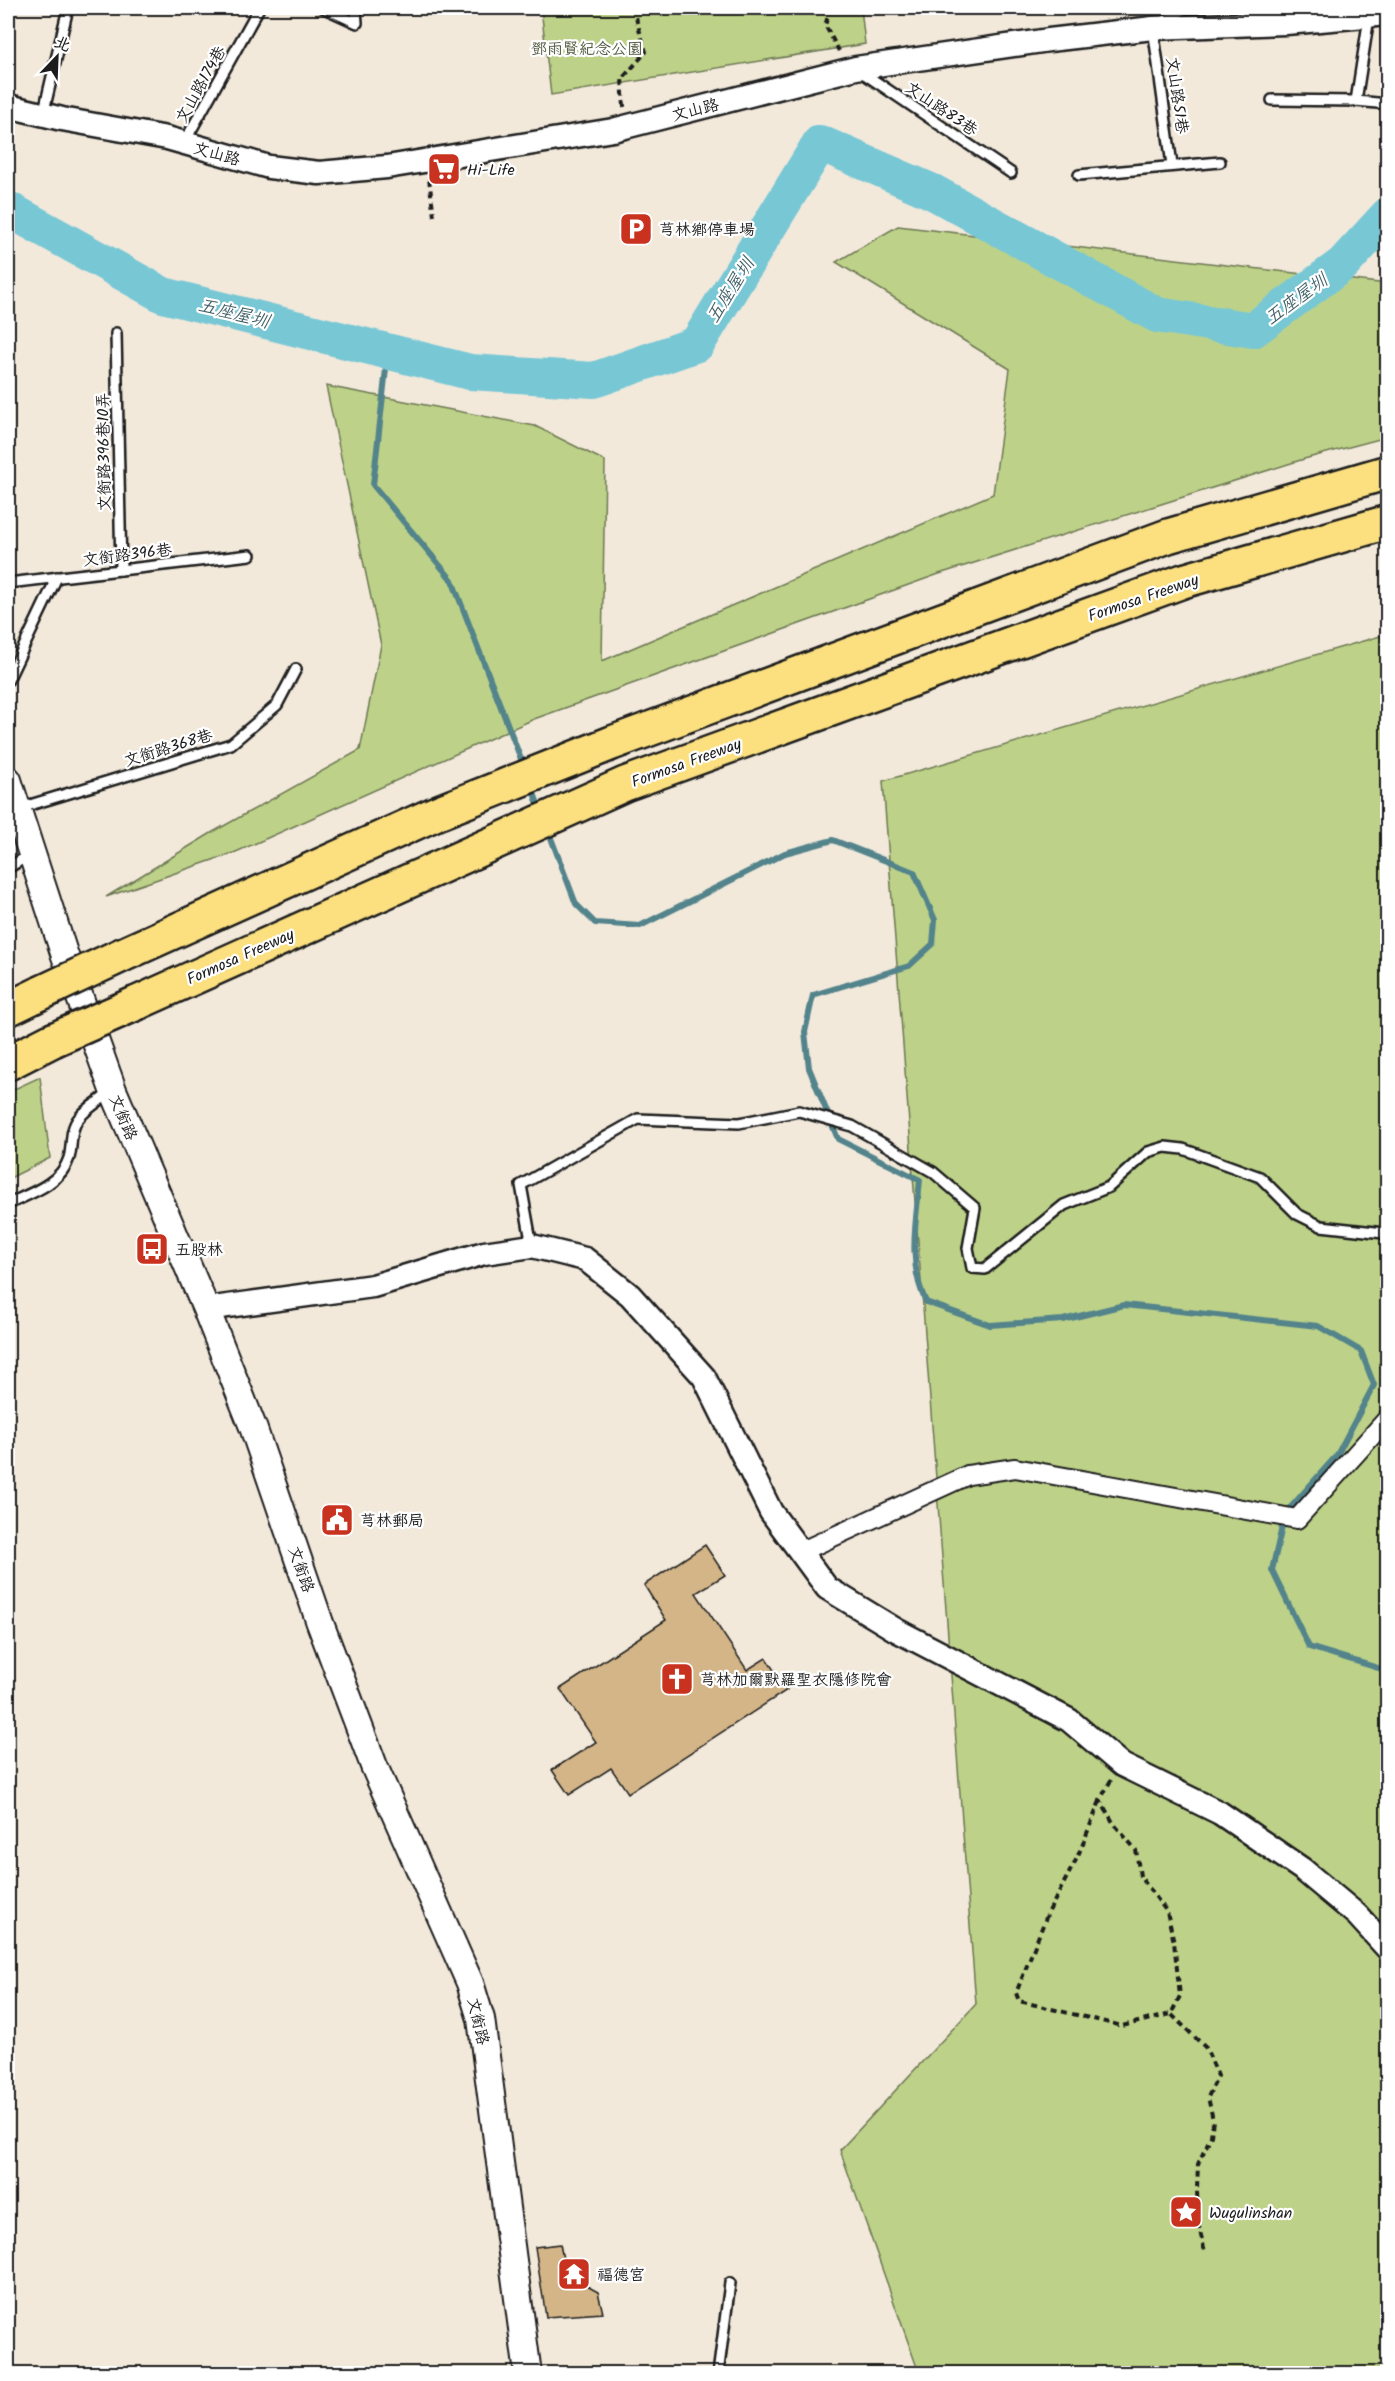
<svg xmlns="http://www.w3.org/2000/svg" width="1395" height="2381" font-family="Kalam,'LXGW WenKai TC',sans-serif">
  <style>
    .green { fill: #bdd288; stroke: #6c7752; stroke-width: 1.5 }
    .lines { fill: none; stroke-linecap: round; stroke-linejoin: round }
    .stream { stroke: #53838b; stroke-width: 6 }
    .river { stroke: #78c7d5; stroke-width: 36 }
    .building { fill: #d3b587; stroke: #1c1c1c; stroke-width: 1.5 }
    .service-casing { stroke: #1c1c1c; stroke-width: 14 }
    .minor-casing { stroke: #1c1c1c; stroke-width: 22 }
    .tertiary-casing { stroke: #1c1c1c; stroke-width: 27 }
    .secondary-casing { stroke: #1c1c1c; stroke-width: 30 }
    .motorway-casing { stroke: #1c1c1c; stroke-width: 38 }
    .path { stroke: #1c1c1c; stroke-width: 4; stroke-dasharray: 6 4.5; stroke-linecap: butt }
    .service { stroke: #fff; stroke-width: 9 }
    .minor { stroke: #fff; stroke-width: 18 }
    .tertiary { stroke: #fff; stroke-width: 22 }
    .secondary { stroke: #fff; stroke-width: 26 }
    .motorway { stroke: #fce080; stroke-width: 33 }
    .motorway-bridge-casing { stroke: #1c1c1c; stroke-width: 38; stroke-linecap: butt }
    .motorway-bridge { stroke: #fce080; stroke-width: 33 }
    .labels { text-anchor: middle; stroke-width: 4.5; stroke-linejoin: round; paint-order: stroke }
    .park-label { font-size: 16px; fill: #545c42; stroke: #fff }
    .street-label { font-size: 16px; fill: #1c1c1c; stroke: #fff }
    .poi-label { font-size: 16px; fill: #1c1c1c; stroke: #fff; text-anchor: start }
    .water-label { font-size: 18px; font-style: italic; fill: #416066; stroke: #fff }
  </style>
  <rect width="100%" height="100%" fill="#f2e9db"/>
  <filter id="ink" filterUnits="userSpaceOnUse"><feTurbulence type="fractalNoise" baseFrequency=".0167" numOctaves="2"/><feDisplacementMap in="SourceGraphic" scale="12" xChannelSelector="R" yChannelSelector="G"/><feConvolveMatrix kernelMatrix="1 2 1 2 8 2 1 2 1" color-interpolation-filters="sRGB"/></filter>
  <g filter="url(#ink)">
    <g class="green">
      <polygon points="541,8 861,8 865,44 551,95"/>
      <polygon points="898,226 1387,284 1387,437 1304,459 939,574 534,719 236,852 106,897 213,832 360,750 381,645 326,386 535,426 605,461 602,661 993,494 1010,369 836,262"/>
      <polygon points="1387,634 1387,2373 919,2373 840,2150 976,2004 883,781"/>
      <polygon points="40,1077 50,1158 8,1179 8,1092"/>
    </g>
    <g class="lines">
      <g class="stream">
        <polyline points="388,351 373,485 452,580 524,767"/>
        <polyline points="531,785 541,812"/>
        <path d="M548 830 576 904 595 923 640 926 785 853 833 840 914 872 935 920 933 944 909 966 813 995 805 1032 809 1068 838 1139 920 1180C916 1222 907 1262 926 1302L990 1325 1063 1320 1124 1305 1318 1326 1361 1351 1374 1385 1337 1455 1285 1514 1272 1570 1309 1647 1388 1671"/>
        <polyline points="1388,1854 1388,1859"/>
      </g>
      <polyline class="river" points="8,209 163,295 470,372 594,380 697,344 820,143 933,192 1157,315 1253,330 1343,264 1388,215"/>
    </g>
    <g class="building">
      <polygon points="705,1545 725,1575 696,1593 747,1670 766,1658 787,1690 628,1793 611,1768 569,1795 552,1770 596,1742 560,1689 666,1620 644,1585"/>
      <polygon points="560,2244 564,2264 582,2262 585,2285 598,2292 603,2313 546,2317 535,2247"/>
    </g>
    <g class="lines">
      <defs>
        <g id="service">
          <polyline points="324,8 357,23 356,8"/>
          <polyline points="860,71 1011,173"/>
          <polyline points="1272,100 1356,101 1388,104"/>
          <polyline points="1356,101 1369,17"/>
          <polyline points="43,115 68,8"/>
          <polyline points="184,143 259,8"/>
          <polyline points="1172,165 1153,28 1186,8"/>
          <polyline points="1079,175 1220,162"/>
          <polyline points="116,333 121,570"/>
          <polyline points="8,583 250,555"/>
          <polyline points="8,680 57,577"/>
          <polyline points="20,808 231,744 277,705 296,669"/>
          <polyline points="8,868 31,854"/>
          <path d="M8 1204C29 1194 61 1184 69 1158 73 1145 69 1130 79 1118 87 1108 101 1100 111 1092"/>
          <polyline points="532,1246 521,1185 638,1119 739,1123 799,1111 852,1126 933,1172 975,1208 968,1248 972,1268 985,1269 1064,1205 1109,1187 1148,1152 1165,1147 1183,1149 1260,1177 1297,1214 1321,1226 1384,1233"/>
          <polyline points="718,2374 730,2283"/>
        </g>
        <polyline id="minor" points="800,1552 968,1475 1015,1468 1297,1519 1388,1418"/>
        <g id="tertiary">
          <polyline points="8,106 62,119 167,138 269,167 319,173 387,167 613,130 856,68 1049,40 1153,28 1286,23 1388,14"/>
          <polyline points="206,1309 373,1286 484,1253 532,1246 585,1259 630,1295 704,1377 771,1512 827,1588 896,1630 1069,1720 1122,1765 1220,1813 1302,1869 1357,1915 1388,1949"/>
        </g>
        <polyline id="secondary" points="8,780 64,953 113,1090 206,1309 253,1427 320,1623 374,1766 470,1983 481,2019 528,2374"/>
        <g id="motorway">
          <polyline points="122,955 439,812 612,743 1168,536 1388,472"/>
          <polyline points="137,1003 625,784 1183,581 1388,522"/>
          <polyline points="8,1009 41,993"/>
          <polyline points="8,1063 53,1040"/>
        </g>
      </defs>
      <use href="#service" class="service-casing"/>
      <use href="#minor" class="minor-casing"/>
      <use href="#tertiary" class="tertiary-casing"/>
      <use href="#secondary" class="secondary-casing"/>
      <use href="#motorway" class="motorway-casing"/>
      <g class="path">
        <polyline points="831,8 825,25 839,51"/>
        <polyline points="624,107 622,79 646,52 637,22 635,8"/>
        <polyline points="429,179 434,216"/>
        <polyline points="1111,1780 1100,1800 1114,1824 1136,1850 1140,1876 1167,1912 1174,1942 1180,1996 1171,2014 1206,2048 1218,2076 1208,2097 1213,2120 1211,2136 1198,2164 1197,2189 1198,2223 1205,2252"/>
        <polyline points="1100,1801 1077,1858 1047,1915 1016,1993 1019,2001 1122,2026 1171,2014"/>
      </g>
      <use href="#service" class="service"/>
      <use href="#minor" class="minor"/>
      <use href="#tertiary" class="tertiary"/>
      <use href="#secondary" class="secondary"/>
      <use href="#motorway" class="motorway"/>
      <defs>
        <g id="motorway-bridge">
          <polyline points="41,993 122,955"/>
          <polyline points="53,1040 137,1003"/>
        </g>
      </defs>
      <use href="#motorway-bridge" class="motorway-bridge-casing"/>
      <use href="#motorway-bridge" class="motorway-bridge"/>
    </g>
  </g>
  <defs>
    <symbol id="supermarket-square" viewBox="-11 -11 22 22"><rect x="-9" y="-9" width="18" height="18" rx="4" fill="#c8321e" stroke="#fff"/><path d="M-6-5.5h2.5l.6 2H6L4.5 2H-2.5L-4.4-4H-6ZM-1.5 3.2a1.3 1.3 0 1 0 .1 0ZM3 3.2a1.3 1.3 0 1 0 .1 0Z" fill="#fff"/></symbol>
    <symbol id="parking-square" viewBox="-11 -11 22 22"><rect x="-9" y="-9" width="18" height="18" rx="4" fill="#c8321e" stroke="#fff"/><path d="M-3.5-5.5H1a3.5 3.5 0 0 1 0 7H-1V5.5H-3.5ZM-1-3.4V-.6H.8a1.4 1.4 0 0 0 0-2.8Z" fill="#fff"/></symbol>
    <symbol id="bus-square" viewBox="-11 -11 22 22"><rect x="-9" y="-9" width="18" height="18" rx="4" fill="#c8321e" stroke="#fff"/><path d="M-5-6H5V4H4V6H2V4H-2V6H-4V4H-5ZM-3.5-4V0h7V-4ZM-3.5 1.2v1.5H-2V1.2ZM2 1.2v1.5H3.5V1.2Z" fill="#fff"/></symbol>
    <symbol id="civic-square" viewBox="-11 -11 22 22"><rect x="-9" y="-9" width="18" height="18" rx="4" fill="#c8321e" stroke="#fff"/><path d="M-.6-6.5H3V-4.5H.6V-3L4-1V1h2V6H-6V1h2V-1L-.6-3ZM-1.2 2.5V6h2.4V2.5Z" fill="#fff"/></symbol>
    <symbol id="church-square" viewBox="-11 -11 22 22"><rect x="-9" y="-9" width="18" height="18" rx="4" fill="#c8321e" stroke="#fff"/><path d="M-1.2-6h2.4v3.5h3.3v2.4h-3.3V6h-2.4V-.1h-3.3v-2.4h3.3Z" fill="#fff"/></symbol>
    <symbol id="sight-square" viewBox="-11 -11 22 22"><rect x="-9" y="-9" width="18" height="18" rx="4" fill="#c8321e" stroke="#fff"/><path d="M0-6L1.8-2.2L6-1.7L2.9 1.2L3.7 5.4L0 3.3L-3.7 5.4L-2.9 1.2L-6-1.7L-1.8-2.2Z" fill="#fff"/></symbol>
    <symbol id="temple-square" viewBox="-11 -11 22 22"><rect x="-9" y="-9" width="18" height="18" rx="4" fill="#c8321e" stroke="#fff"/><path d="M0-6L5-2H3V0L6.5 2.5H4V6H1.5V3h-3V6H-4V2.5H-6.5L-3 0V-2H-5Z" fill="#fff"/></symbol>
  </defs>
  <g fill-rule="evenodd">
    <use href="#supermarket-square" x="425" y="150" width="38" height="38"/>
    <use href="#parking-square" x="617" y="210" width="38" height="38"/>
    <use href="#bus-square" x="133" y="1230" width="38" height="38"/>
    <use href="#civic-square" x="318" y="1501" width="38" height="38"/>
    <use href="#church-square" x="658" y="1660" width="38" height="38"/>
    <use href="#sight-square" x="1167" y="2193" width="38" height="38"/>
    <use href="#temple-square" x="555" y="2255" width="38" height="38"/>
  </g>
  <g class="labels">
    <g class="park-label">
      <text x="587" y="54">鄧雨賢紀念公園</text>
    </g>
    <g class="street-label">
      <text transform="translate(200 84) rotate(-61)" y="6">文山路174巷</text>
      <text transform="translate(1178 95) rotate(82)" y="6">文山路51巷</text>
      <text transform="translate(942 108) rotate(34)" y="6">文山路83巷</text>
      <text transform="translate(695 109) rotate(-14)" y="6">文山路</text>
      <text transform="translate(217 153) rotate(16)" y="6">文山路</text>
      <text transform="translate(103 452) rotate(-91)" y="6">文銜路396巷10弄</text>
      <text transform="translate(127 554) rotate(-7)" y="6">文銜路396巷</text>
      <text transform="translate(1143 597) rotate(-19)" y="6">Formosa Freeway</text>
      <text transform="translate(168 747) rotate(-17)" y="6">文銜路368巷</text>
      <text transform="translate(686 762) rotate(-20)" y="6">Formosa Freeway</text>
      <text transform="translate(240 956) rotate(-24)" y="6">Formosa Freeway</text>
      <text transform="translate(124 1117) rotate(67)" y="6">文銜路</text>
      <text transform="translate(302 1569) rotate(71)" y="6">文銜路</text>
      <text transform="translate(479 2021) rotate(77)" y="6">文銜路</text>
    </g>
    <g class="poi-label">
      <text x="467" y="175">Hi-Life</text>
      <text x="659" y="235">芎林鄉停車場</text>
      <text x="175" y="1255">五股林</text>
      <text x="360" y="1526">芎林郵局</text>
      <text x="700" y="1685">芎林加爾默羅聖衣隱修院會</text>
      <text x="1209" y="2218">Wugulinshan</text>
      <text x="597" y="2280">福德宮</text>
    </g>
    <g class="water-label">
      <text transform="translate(730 290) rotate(-58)" y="6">五座屋圳</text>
      <text transform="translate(1296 299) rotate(-36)" y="6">五座屋圳</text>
      <text transform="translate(234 313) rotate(14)" y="6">五座屋圳</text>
    </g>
  </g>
  <rect width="1395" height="2381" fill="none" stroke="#fff" stroke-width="30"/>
  <rect x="15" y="15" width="1365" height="2351" fill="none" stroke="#1c1c1c" stroke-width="2" filter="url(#ink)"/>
  <g transform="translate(57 57) rotate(23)" stroke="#ffffff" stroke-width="4.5" paint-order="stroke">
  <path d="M0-4.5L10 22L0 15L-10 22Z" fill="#1c1c1c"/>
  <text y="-9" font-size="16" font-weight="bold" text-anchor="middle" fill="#1c1c1c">北</text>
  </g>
</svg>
